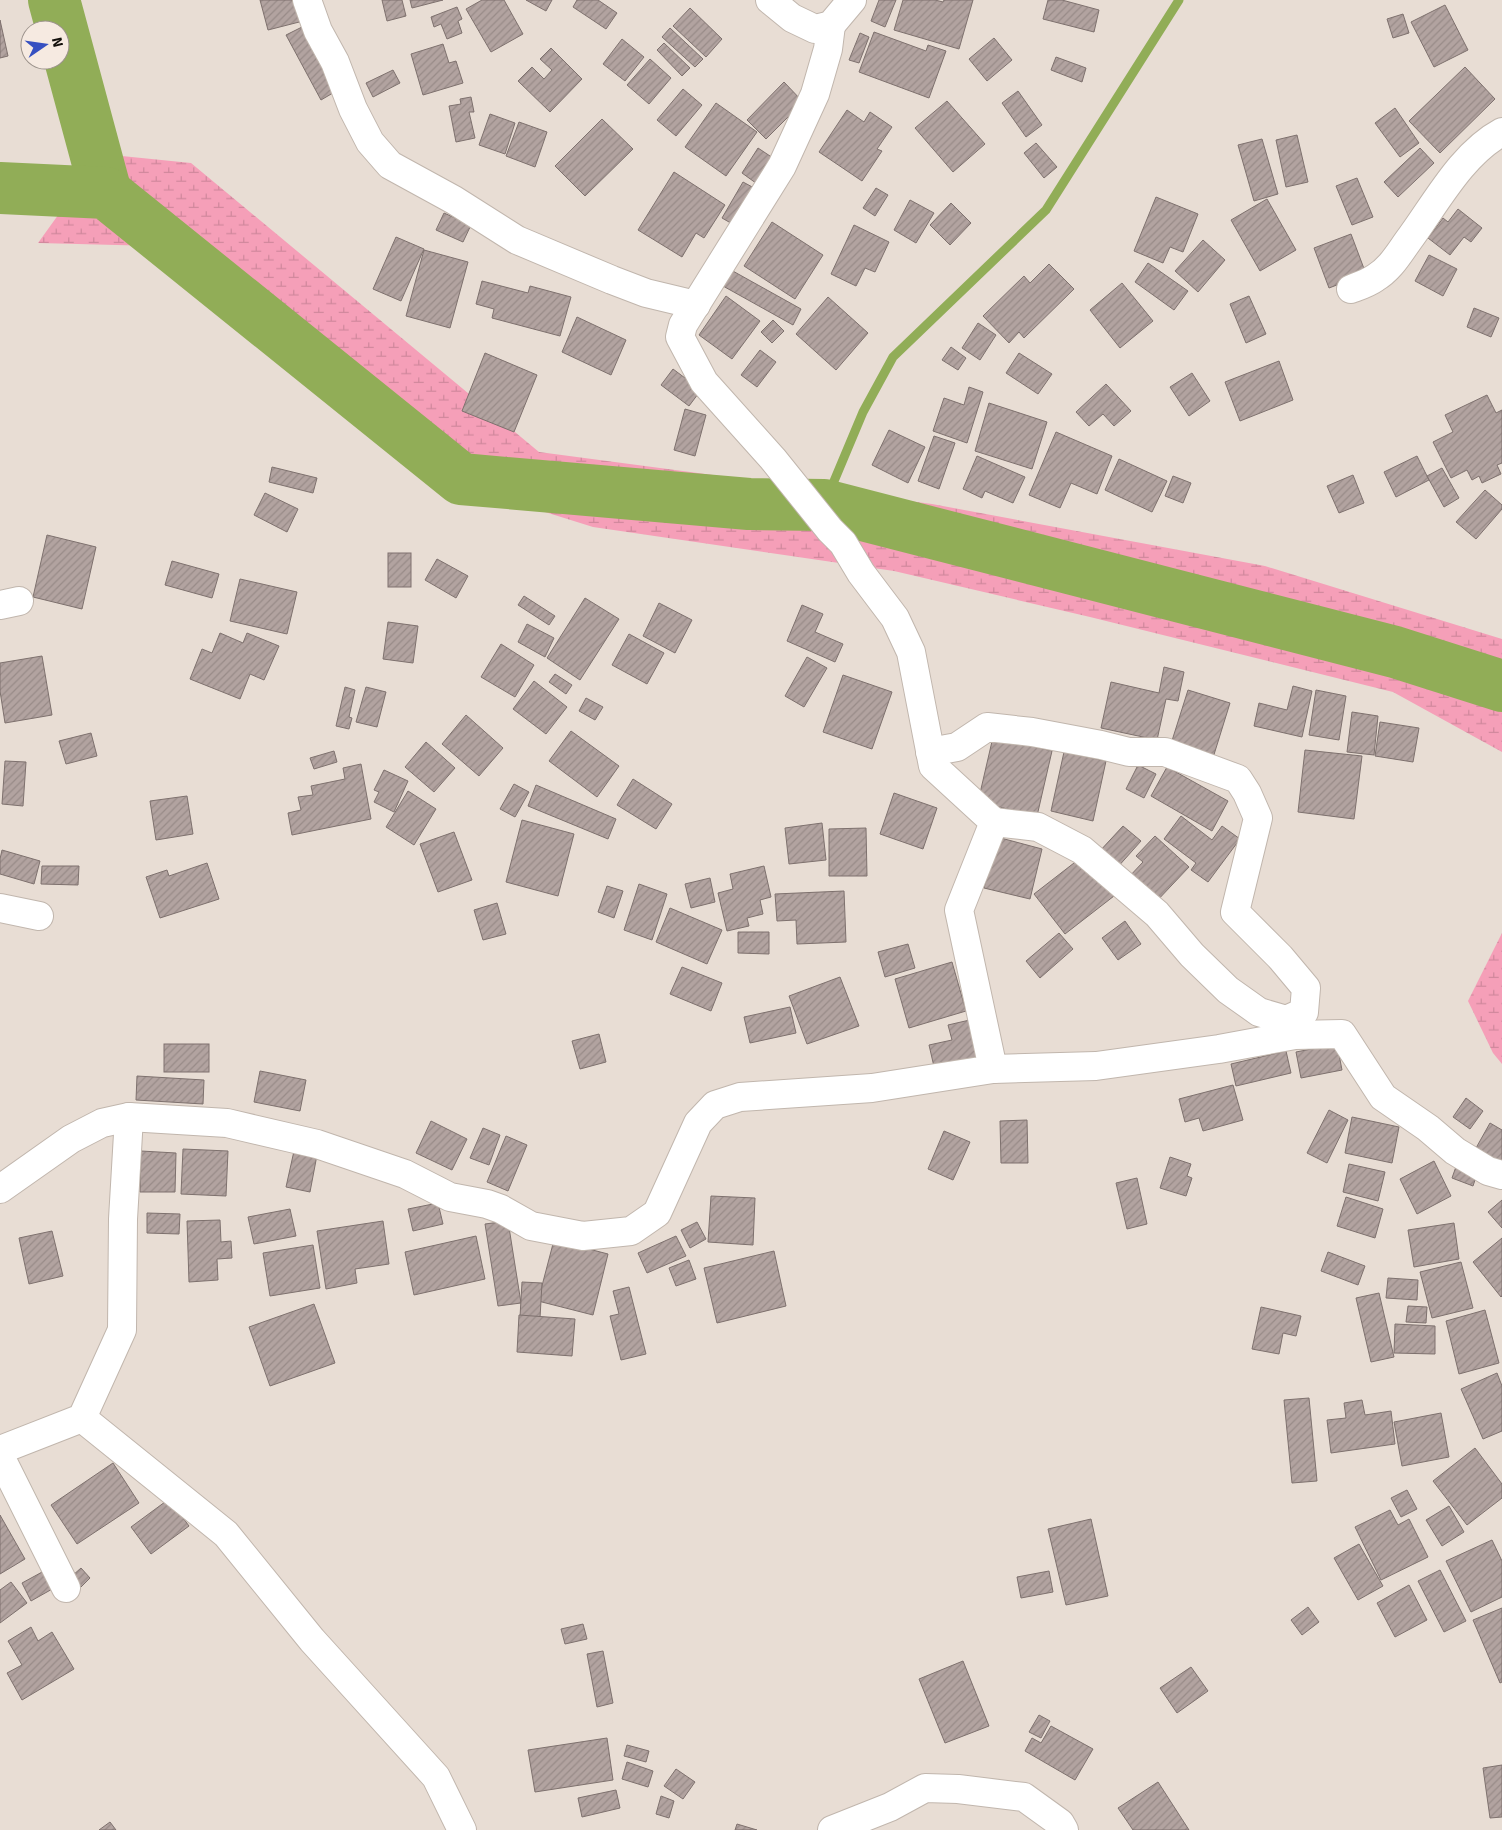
<svg xmlns="http://www.w3.org/2000/svg" width="1502" height="1830" font-family="Signika,sans-serif">
  <style>
    .wetland { fill: url(#wetland-marsh) }
    .lines { fill: none; stroke-linecap: round; stroke-linejoin: round }
    .stream { stroke: #91ad57; stroke-width: 9 }
    .river { stroke: #91ad57; stroke-width: 52 }
    .building { fill: url(#building-hatch); stroke: #7e716e }
    .minor-casing { stroke: #c1b6ad; stroke-width: 30 }
    .minor { stroke: #fff; stroke-width: 28 }
  </style>
  <defs>
    <pattern id="wetland-marsh" width="20" height="14" patternUnits="userSpaceOnUse" patternTransform="scale(1.25)"><rect width="20" height="14" fill="#f59fb8"/><path d="M1 5h8M5 5V1M11 12h8M15 12V8" fill="none" stroke="#d1889d"/></pattern>
    <pattern id="building-hatch" width="6" height="6" patternUnits="userSpaceOnUse" patternTransform="scale(1.25)"><rect width="6" height="6" fill="#b2a3a0"/><path d="M-1 1l2-2M0 6l6-6M5 7l2-2" fill="none" stroke="#988b88"/></pattern>
  </defs>
  <rect width="100%" height="100%" fill="#e8ddd4"/>
  <g class="wetland">
    <polygon points="102,154 191,163 539,452 932,504 1265,566 1502,639 1502,752 1393,692 1090,617 894,571 593,527 417,472 156,246 38,243"/>
    <polygon points="1502,933 1502,1064 1493,1053 1468,1001"/>
  </g>
  <g class="lines">
    <polyline class="stream" points="824,505 863,412 893,357 1046,210 1179,0"/>
    <g class="river">
      <polyline points="54,0 106,193"/>
      <polyline points="0,188 106,193 461,479 749,504 824,505 1395,652 1502,686"/>
    </g>
  </g>
  <g class="building">
    <polygon points="260,0 301,0 307,20 268,30"/>
    <polygon points="382,0 402,0 406,16 387,21"/>
    <polygon points="410,0 443,0 412,8"/>
    <polygon points="482,0 504,0 523,34 491,52 466,9"/>
    <polygon points="526,0 552,0 546,11"/>
    <polygon points="577,0 598,0 617,13 606,29 573,7"/>
    <polygon points="879,0 896,0 885,27 871,21"/>
    <polygon points="903,0 935,0 943,2 944,0 973,0 959,49 894,30"/>
    <polygon points="1048,0 1062,0 1099,10 1094,32 1043,19"/>
    <polygon points="1445,5 1468,50 1434,67 1411,22"/>
    <polygon points="457,7 462,19 458,21 462,33 447,39 441,24 434,27 431,17"/>
    <polygon points="690,8 722,39 706,57 673,26"/>
    <polygon points="1403,14 1409,33 1393,38 1387,19"/>
    <polygon points="0,20 8,56 0,58"/>
    <polygon points="304,26 338,90 321,100 286,35"/>
    <polygon points="670,28 703,59 695,67 662,37"/>
    <polygon points="874,32 926,51 928,45 946,51 929,98 859,72"/>
    <polygon points="860,33 869,37 859,63 849,60"/>
    <polygon points="994,38 1012,60 987,81 969,59"/>
    <polygon points="622,39 644,57 625,81 603,64"/>
    <polygon points="664,43 690,68 682,76 657,50"/>
    <polygon points="443,44 449,63 456,61 463,83 423,95 411,54"/>
    <polygon points="551,48 582,79 550,112 518,81 532,67 544,79 552,70 540,59"/>
    <polygon points="1056,57 1086,68 1082,82 1051,70"/>
    <polygon points="650,59 671,78 649,104 627,85"/>
    <polygon points="1465,67 1495,99 1440,153 1409,121"/>
    <polygon points="393,70 400,83 373,97 366,83"/>
    <polygon points="784,82 803,102 766,139 747,120"/>
    <polygon points="683,89 702,105 676,136 657,120"/>
    <polygon points="1018,91 1042,125 1026,137 1002,103"/>
    <polygon points="471,97 474,112 469,112 475,138 456,142 449,106 461,104 460,99"/>
    <polygon points="947,101 985,144 953,172 915,128"/>
    <polygon points="716,103 757,132 726,176 685,147"/>
    <polygon points="1395,108 1419,143 1400,157 1375,123"/>
    <polygon points="847,110 864,122 870,112 892,127 877,149 882,151 862,181 819,152"/>
    <polygon points="490,114 515,123 505,154 479,145"/>
    <polygon points="602,119 633,149 585,196 555,166"/>
    <polygon points="519,122 547,132 535,167 506,156"/>
    <polygon points="1297,135 1308,182 1286,187 1276,140"/>
    <polygon points="1262,139 1278,194 1254,201 1238,145"/>
    <polygon points="1036,143 1057,167 1044,178 1024,153"/>
    <polygon points="758,148 776,160 760,186 742,173"/>
    <polygon points="1420,148 1434,163 1398,197 1384,182"/>
    <polygon points="674,172 725,205 704,238 696,233 682,257 638,230"/>
    <polygon points="1357,178 1373,217 1352,225 1336,186"/>
    <polygon points="743,182 756,189 736,226 722,218"/>
    <polygon points="876,188 888,195 875,216 863,208"/>
    <polygon points="1156,197 1198,214 1183,252 1170,247 1163,263 1134,251"/>
    <polygon points="1267,199 1296,250 1260,271 1231,220"/>
    <polygon points="910,200 934,213 916,243 894,230"/>
    <polygon points="951,203 971,223 950,245 930,225"/>
    <polygon points="1458,209 1482,228 1471,242 1464,237 1450,255 1428,238 1443,218 1448,222"/>
    <polygon points="444,213 471,225 463,242 436,230"/>
    <polygon points="772,222 823,255 795,299 744,266"/>
    <polygon points="854,225 889,242 875,272 865,268 856,286 831,274"/>
    <polygon points="1351,234 1366,274 1329,288 1314,248"/>
    <polygon points="396,237 424,249 401,301 373,289"/>
    <polygon points="1203,240 1225,260 1198,292 1175,271"/>
    <polygon points="424,250 468,262 450,328 406,316"/>
    <polygon points="1429,255 1457,269 1443,296 1415,281"/>
    <polygon points="1148,263 1188,291 1174,310 1135,282"/>
    <polygon points="1049,264 1074,289 1024,338 1019,332 1009,343 983,316 1024,276 1030,283"/>
    <polygon points="731,270 801,309 793,325 723,286"/>
    <polygon points="482,281 528,293 530,286 571,297 560,336 492,318 494,309 476,304"/>
    <polygon points="1122,283 1153,321 1120,348 1090,310"/>
    <polygon points="726,296 760,321 732,359 699,335"/>
    <polygon points="1249,296 1266,334 1246,343 1230,304"/>
    <polygon points="828,297 868,333 836,370 796,334"/>
    <polygon points="1474,308 1499,318 1491,337 1467,327"/>
    <polygon points="577,317 626,340 611,375 562,352"/>
    <polygon points="773,320 784,331 772,343 761,332"/>
    <polygon points="978,323 996,335 980,360 962,348"/>
    <polygon points="951,347 966,358 958,370 942,360"/>
    <polygon points="760,350 776,362 757,387 741,375"/>
    <polygon points="485,353 537,375 514,432 462,411"/>
    <polygon points="1019,353 1052,374 1038,394 1006,373"/>
    <polygon points="1279,361 1293,400 1240,421 1225,382"/>
    <polygon points="673,369 701,390 689,406 661,385"/>
    <polygon points="1192,373 1210,401 1189,416 1170,387"/>
    <polygon points="1106,384 1131,411 1114,426 1103,414 1089,426 1076,412"/>
    <polygon points="969,387 983,392 967,443 933,431 944,398 964,405"/>
    <polygon points="1487,395 1496,413 1502,410 1502,463 1497,465 1501,474 1482,483 1479,476 1472,480 1467,470 1451,478 1433,442 1453,432 1445,415"/>
    <polygon points="989,403 1047,422 1032,469 975,451"/>
    <polygon points="685,409 706,415 695,456 674,450"/>
    <polygon points="889,430 925,447 908,483 872,465"/>
    <polygon points="1056,432 1112,456 1097,494 1071,483 1060,508 1029,495"/>
    <polygon points="934,436 955,443 939,489 918,481"/>
    <polygon points="977,456 1025,477 1013,503 985,491 982,498 963,489"/>
    <polygon points="1417,456 1429,480 1396,497 1384,472"/>
    <polygon points="1119,459 1167,481 1152,512 1105,490"/>
    <polygon points="272,467 317,478 313,493 269,482"/>
    <polygon points="1442,468 1459,498 1444,507 1427,476"/>
    <polygon points="1353,475 1364,503 1339,513 1327,486"/>
    <polygon points="1173,476 1191,483 1183,503 1165,496"/>
    <polygon points="1485,490 1502,505 1502,509 1476,539 1456,522"/>
    <polygon points="265,493 298,509 287,532 254,515"/>
    <polygon points="47,535 96,547 82,609 33,597"/>
    <rect x="388" y="553" width="23" height="34"/>
    <polygon points="437,559 468,576 456,598 425,580"/>
    <polygon points="172,561 219,574 212,598 165,585"/>
    <polygon points="240,579 297,592 287,634 230,621"/>
    <polygon points="524,596 555,616 549,625 518,605"/>
    <polygon points="585,598 619,619 580,680 547,658"/>
    <polygon points="659,603 692,620 675,653 643,636"/>
    <polygon points="802,605 823,614 815,632 843,644 835,662 787,641"/>
    <polygon points="388,622 418,626 413,663 383,659"/>
    <polygon points="527,624 554,638 545,657 518,642"/>
    <polygon points="220,633 243,643 247,633 279,646 264,680 250,674 240,699 190,679 202,649 212,653"/>
    <polygon points="629,634 664,653 647,684 612,665"/>
    <polygon points="501,644 534,665 515,697 481,677"/>
    <polygon points="42,656 52,715 5,723 0,691 0,663"/>
    <polygon points="807,657 827,668 804,707 785,696"/>
    <polygon points="1164,667 1184,672 1178,701 1166,699 1157,740 1101,728 1111,682 1159,693"/>
    <polygon points="555,674 572,685 566,694 549,682"/>
    <polygon points="843,675 892,692 872,749 823,732"/>
    <polygon points="534,681 567,707 546,734 513,709"/>
    <polygon points="1293,686 1312,691 1302,737 1254,726 1259,703 1287,710"/>
    <polygon points="345,687 355,690 349,717 352,718 349,729 336,726"/>
    <polygon points="366,687 386,692 377,727 356,722"/>
    <polygon points="1188,690 1230,703 1212,761 1170,747"/>
    <polygon points="1316,690 1346,696 1339,740 1309,735"/>
    <polygon points="586,698 603,707 595,720 579,711"/>
    <polygon points="1352,712 1378,716 1374,755 1347,752"/>
    <polygon points="466,715 503,748 479,776 442,744"/>
    <polygon points="1380,722 1419,728 1413,762 1375,756"/>
    <polygon points="571,731 619,766 597,797 549,761"/>
    <polygon points="91,733 97,756 66,764 59,741"/>
    <polygon points="993,737 1052,751 1037,816 978,802"/>
    <polygon points="426,742 455,768 434,792 405,767"/>
    <polygon points="1305,750 1362,756 1354,819 1298,812"/>
    <polygon points="334,751 337,762 314,769 310,758"/>
    <polygon points="1064,752 1106,761 1093,821 1051,811"/>
    <polygon points="5,761 26,762 23,806 2,804"/>
    <polygon points="361,764 371,819 292,835 288,813 301,810 298,797 313,795 311,786 345,779 343,768"/>
    <polygon points="1138,765 1156,774 1144,798 1126,789"/>
    <polygon points="1167,767 1228,801 1212,831 1151,796"/>
    <polygon points="384,770 408,781 394,812 374,802 379,792 374,790"/>
    <polygon points="633,779 672,804 656,829 617,805"/>
    <polygon points="514,784 529,792 515,817 500,809"/>
    <polygon points="536,785 616,819 608,839 528,806"/>
    <polygon points="408,791 436,809 414,845 386,827"/>
    <polygon points="894,793 937,808 923,849 880,834"/>
    <polygon points="187,796 193,834 156,840 150,801"/>
    <polygon points="1181,816 1212,840 1222,826 1240,839 1208,882 1191,870 1196,863 1164,839"/>
    <polygon points="522,820 574,834 558,896 506,882"/>
    <polygon points="822,823 826,860 789,864 785,828"/>
    <polygon points="1123,826 1141,841 1116,869 1098,853"/>
    <polygon points="866,828 867,876 829,876 829,829"/>
    <polygon points="454,832 472,880 438,892 420,844"/>
    <polygon points="1155,836 1189,867 1154,904 1127,879 1143,862 1136,856"/>
    <polygon points="997,837 1042,849 1030,899 984,888"/>
    <polygon points="2,850 40,861 34,884 0,874 0,859"/>
    <polygon points="1083,856 1114,896 1065,934 1034,894"/>
    <polygon points="207,863 219,899 160,918 146,877 167,870 169,876"/>
    <polygon points="42,866 79,866 78,885 41,884"/>
    <polygon points="764,866 771,897 760,900 763,914 747,918 749,926 727,931 718,893 733,889 730,874"/>
    <polygon points="710,878 715,902 691,908 685,884"/>
    <polygon points="639,884 667,894 652,940 624,930"/>
    <polygon points="607,886 623,891 614,918 598,912"/>
    <polygon points="844,891 846,942 797,944 796,920 777,921 775,894"/>
    <polygon points="497,903 506,934 483,940 474,910"/>
    <polygon points="670,908 722,930 707,964 656,942"/>
    <polygon points="1125,921 1141,944 1118,960 1102,938"/>
    <polygon points="738,932 769,932 769,954 738,953"/>
    <polygon points="1059,933 1073,949 1040,978 1026,961"/>
    <polygon points="908,944 915,968 885,977 878,952"/>
    <polygon points="952,962 966,1011 909,1028 895,979"/>
    <polygon points="682,967 722,983 711,1011 670,994"/>
    <polygon points="840,977 859,1026 807,1044 789,996"/>
    <polygon points="790,1007 796,1033 750,1043 744,1017"/>
    <polygon points="974,1019 984,1059 935,1071 929,1045 952,1040 948,1025"/>
    <polygon points="599,1034 606,1062 580,1069 572,1041"/>
    <rect x="164" y="1044" width="45" height="28"/>
    <polygon points="1337,1044 1342,1070 1301,1078 1296,1052"/>
    <polygon points="1286,1051 1291,1073 1236,1086 1231,1064"/>
    <polygon points="260,1071 306,1080 300,1111 254,1102"/>
    <polygon points="137,1076 204,1080 203,1104 136,1100"/>
    <polygon points="1233,1085 1243,1120 1203,1131 1199,1118 1185,1122 1179,1099"/>
    <polygon points="1466,1098 1483,1111 1470,1129 1453,1117"/>
    <polygon points="1329,1110 1348,1120 1327,1163 1307,1153"/>
    <polygon points="1352,1117 1399,1127 1392,1163 1345,1153"/>
    <polygon points="1027,1120 1028,1163 1001,1163 1000,1121"/>
    <polygon points="431,1121 467,1139 452,1170 416,1153"/>
    <polygon points="1490,1123 1502,1130 1502,1164 1476,1148"/>
    <polygon points="483,1128 500,1135 489,1165 470,1158"/>
    <polygon points="944,1131 970,1142 953,1180 928,1169"/>
    <polygon points="506,1136 527,1145 508,1191 487,1182"/>
    <polygon points="183,1149 228,1151 226,1196 181,1194"/>
    <polygon points="141,1151 176,1153 175,1192 140,1192"/>
    <polygon points="294,1151 317,1155 310,1192 286,1187"/>
    <polygon points="1170,1157 1191,1164 1187,1176 1192,1178 1186,1196 1160,1188"/>
    <polygon points="1434,1161 1451,1196 1417,1214 1400,1179"/>
    <polygon points="1458,1161 1479,1168 1473,1186 1452,1178"/>
    <polygon points="1349,1164 1385,1172 1378,1201 1343,1192"/>
    <polygon points="1137,1178 1147,1224 1127,1229 1116,1183"/>
    <polygon points="711,1196 755,1198 753,1245 708,1242"/>
    <polygon points="1346,1197 1383,1209 1375,1238 1337,1226"/>
    <polygon points="1502,1200 1502,1228 1488,1212"/>
    <polygon points="438,1203 443,1224 413,1231 408,1209"/>
    <polygon points="290,1209 296,1236 254,1244 248,1217"/>
    <polygon points="147,1213 180,1214 179,1234 147,1233"/>
    <polygon points="220,1220 221,1242 231,1241 232,1258 217,1259 218,1280 189,1282 187,1221"/>
    <polygon points="383,1221 389,1264 355,1269 357,1283 326,1289 317,1231"/>
    <polygon points="508,1221 521,1303 498,1306 485,1224"/>
    <polygon points="697,1222 706,1239 690,1248 681,1230"/>
    <polygon points="1454,1223 1459,1259 1414,1267 1408,1230"/>
    <polygon points="52,1231 63,1276 29,1284 19,1238"/>
    <polygon points="476,1236 485,1279 414,1295 405,1252"/>
    <polygon points="676,1236 686,1256 647,1273 638,1253"/>
    <polygon points="1502,1238 1502,1296 1501,1297 1473,1262"/>
    <polygon points="554,1240 608,1254 593,1315 538,1301"/>
    <polygon points="313,1245 320,1288 270,1296 263,1253"/>
    <polygon points="774,1251 786,1306 717,1323 704,1268"/>
    <polygon points="1328,1252 1365,1266 1358,1285 1321,1271"/>
    <polygon points="689,1260 696,1279 676,1286 669,1268"/>
    <polygon points="1461,1262 1473,1308 1432,1318 1420,1272"/>
    <polygon points="1388,1278 1418,1280 1417,1300 1386,1298"/>
    <polygon points="522,1282 542,1283 540,1318 520,1317"/>
    <polygon points="629,1287 646,1354 621,1360 610,1316 619,1314 613,1291"/>
    <polygon points="1379,1293 1394,1357 1371,1362 1356,1298"/>
    <polygon points="314,1304 335,1363 270,1386 249,1327"/>
    <polygon points="1408,1306 1427,1307 1426,1323 1406,1322"/>
    <polygon points="1261,1307 1301,1316 1296,1336 1283,1333 1279,1354 1252,1349"/>
    <polygon points="1485,1310 1499,1363 1459,1374 1446,1321"/>
    <polygon points="519,1315 575,1319 572,1356 517,1352"/>
    <polygon points="1395,1324 1435,1326 1435,1354 1394,1353"/>
    <polygon points="1497,1373 1502,1386 1502,1431 1483,1439 1461,1389"/>
    <polygon points="1309,1398 1317,1481 1292,1483 1284,1400"/>
    <polygon points="1362,1400 1365,1415 1391,1411 1395,1444 1331,1453 1327,1420 1346,1418 1344,1403"/>
    <polygon points="1441,1413 1449,1457 1402,1466 1394,1422"/>
    <polygon points="1475,1448 1502,1484 1502,1498 1467,1525 1433,1481"/>
    <polygon points="113,1463 139,1503 77,1544 51,1505"/>
    <polygon points="1407,1490 1417,1509 1401,1517 1391,1498"/>
    <polygon points="169,1499 189,1526 151,1554 131,1527"/>
    <polygon points="1449,1506 1464,1532 1442,1546 1426,1520"/>
    <polygon points="1390,1510 1398,1525 1409,1519 1428,1557 1381,1580 1355,1527"/>
    <polygon points="0,1515 25,1559 0,1574"/>
    <polygon points="1091,1519 1108,1596 1066,1605 1048,1529"/>
    <polygon points="1492,1540 1502,1561 1502,1597 1471,1612 1446,1561"/>
    <polygon points="1359,1544 1383,1586 1358,1600 1334,1558"/>
    <polygon points="81,1568 90,1578 81,1587 72,1576"/>
    <polygon points="1440,1570 1466,1621 1444,1632 1418,1581"/>
    <polygon points="44,1571 54,1588 31,1601 22,1583"/>
    <polygon points="1049,1571 1053,1592 1021,1598 1017,1577"/>
    <polygon points="11,1582 27,1603 0,1623 0,1590"/>
    <polygon points="1409,1585 1427,1620 1395,1637 1377,1603"/>
    <polygon points="1308,1607 1319,1622 1302,1635 1291,1620"/>
    <polygon points="1502,1608 1502,1682 1500,1683 1473,1620"/>
    <polygon points="583,1624 587,1639 565,1644 561,1629"/>
    <polygon points="31,1627 38,1641 52,1632 74,1669 22,1700 7,1673 22,1665 8,1641"/>
    <polygon points="603,1651 613,1703 597,1707 587,1654"/>
    <polygon points="963,1661 989,1726 945,1743 919,1679"/>
    <polygon points="1191,1667 1208,1691 1177,1713 1160,1688"/>
    <polygon points="1039,1715 1050,1721 1041,1738 1029,1732"/>
    <polygon points="1051,1726 1093,1749 1075,1780 1025,1751 1032,1738 1041,1743"/>
    <polygon points="607,1738 613,1780 535,1792 528,1750"/>
    <polygon points="627,1745 649,1751 646,1762 624,1756"/>
    <polygon points="627,1762 653,1771 648,1787 622,1779"/>
    <polygon points="1502,1765 1502,1817 1490,1818 1483,1768"/>
    <polygon points="676,1769 695,1782 683,1799 664,1786"/>
    <polygon points="1158,1782 1189,1830 1133,1830 1118,1808"/>
    <polygon points="616,1790 620,1808 582,1817 578,1798"/>
    <polygon points="661,1796 674,1801 669,1818 656,1814"/>
    <polygon points="110,1822 116,1830 99,1830"/>
    <polygon points="737,1824 757,1830 735,1830"/>
  </g>
  <g class="lines">
    <defs>
      <g id="minor">
        <polyline points="307,0 318,31 335,62 353,109 370,142 390,165 454,200 517,240 612,280 646,293 696,305"/>
        <polyline points="770,0 792,18 815,29 831,25 852,0"/>
        <path d="M1351 289C1359 286 1368 283 1375 278 1390 269 1398 255 1408 241 1435 205 1461 154 1502 132"/>
        <polyline points="0,605 19,601"/>
        <polyline points="930,752 957,747 987,727 1032,732 1101,745 1129,752 1165,752 1238,779 1247,793 1258,818 1235,912 1280,957 1306,988 1304,1012 1286,1020 1259,1012 1228,990 1192,955 1157,914 1082,850 1038,827 994,822"/>
        <polyline points="0,908 39,916"/>
        <polyline points="993,1069 1096,1066 1219,1049 1295,1035 1342,1034 1383,1097 1428,1128 1455,1151 1488,1171 1502,1175"/>
        <polyline points="0,1189 71,1139 102,1123 129,1117 227,1123 317,1144 405,1174 450,1197 487,1204 501,1209 531,1226 583,1236 612,1233 631,1231 657,1213 698,1123 715,1105 740,1097 872,1088 993,1069 959,910 994,822 933,766 911,652 895,618 861,573 843,543 830,530 773,459 704,382 680,337 683,325 782,166 815,94 828,49 831,25"/>
        <polyline points="82,1418 226,1534 312,1640 436,1777 462,1830"/>
        <polyline points="0,1450 82,1418 122,1330 123,1219 129,1117"/>
        <polyline points="0,1456 66,1588"/>
        <polyline points="832,1830 890,1807 925,1788 958,1789 1024,1797 1060,1823 1064,1830"/>
      </g>
    </defs>
    <use href="#minor" class="minor-casing"/>
    <use href="#minor" class="minor"/>
  </g>
  <g transform="translate(45 45) rotate(77)"><circle r="24" fill="#f6eae1" stroke="#9b928b"/>
  <path d="M0-4L9 19L0 12L-9 19Z" fill="#3650c1"/>
  <text y="-8" font-size="14" font-weight="bold" text-anchor="middle" fill="#120f0b">N</text>
  </g>
</svg>
